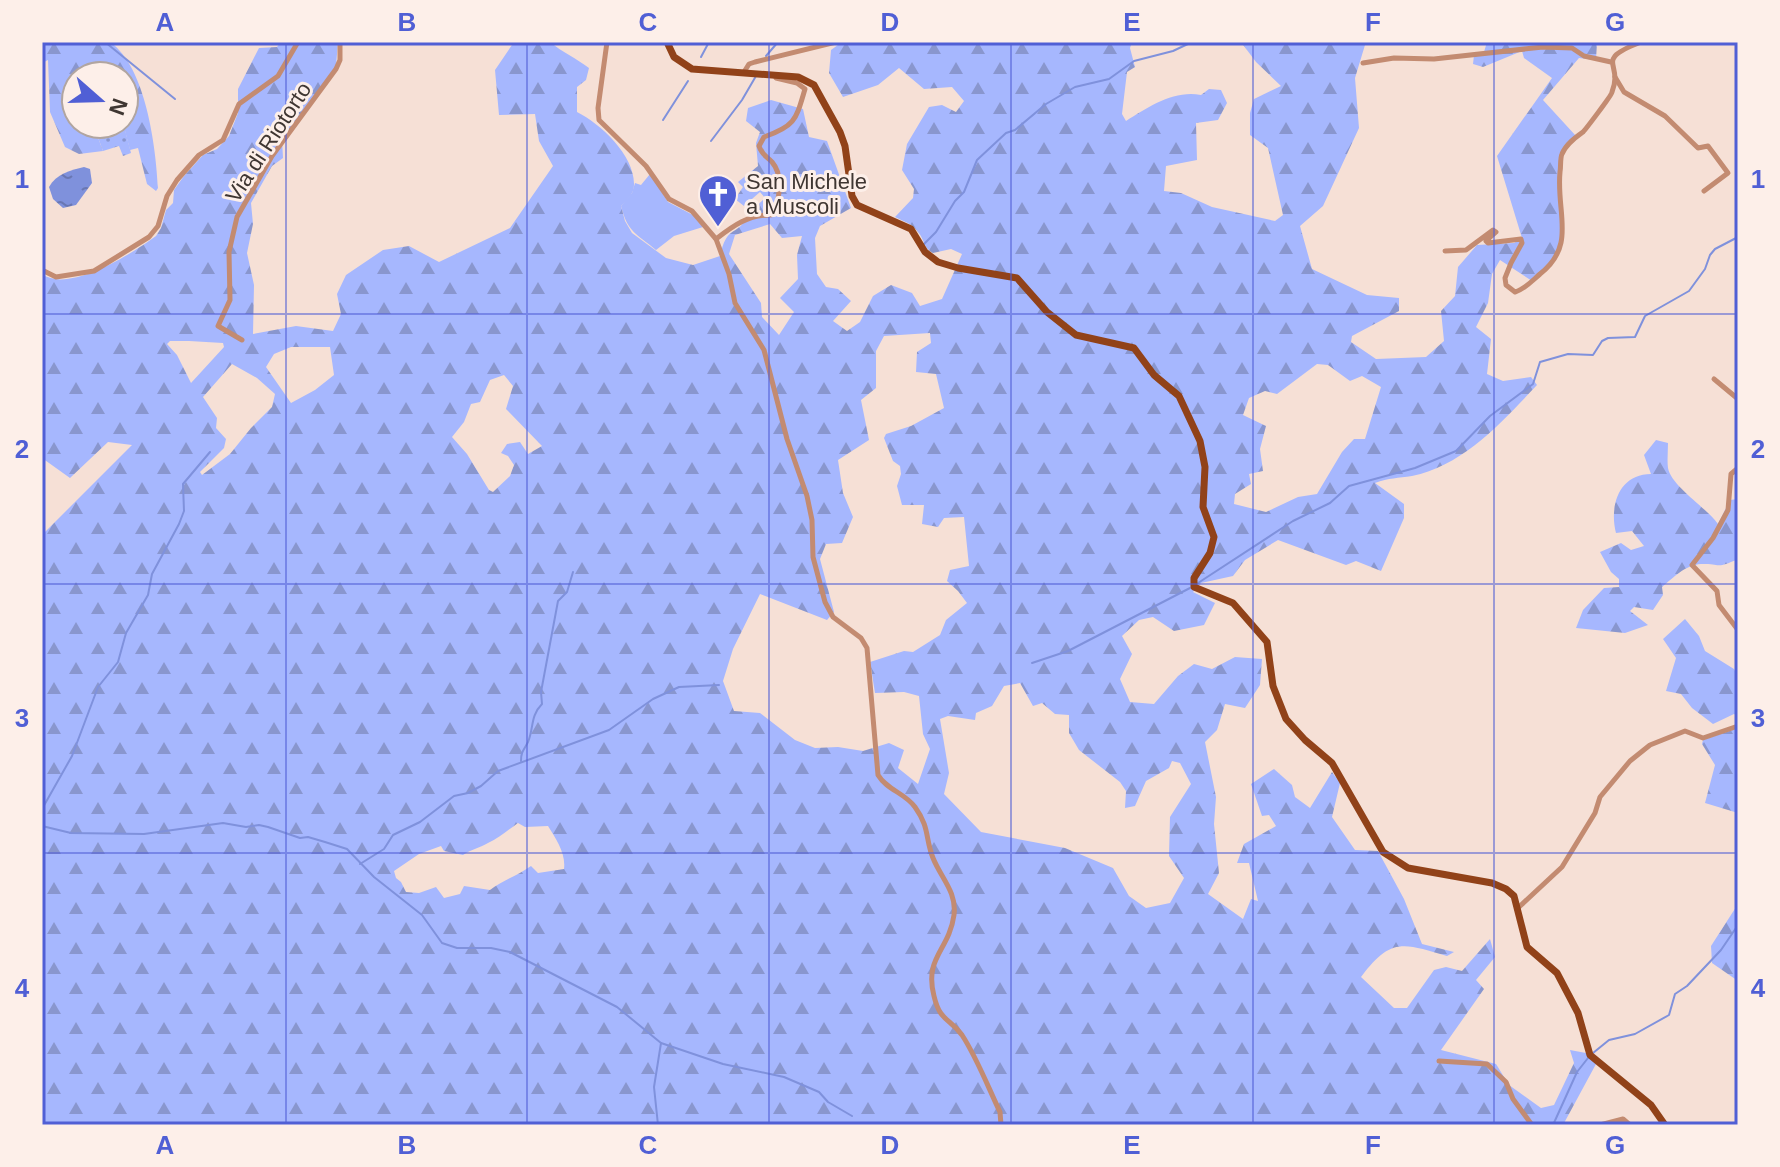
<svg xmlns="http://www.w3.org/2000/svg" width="1780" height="1167" font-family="Arial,sans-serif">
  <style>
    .grass { fill: #a6b7fe }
    .forest { fill: url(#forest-firs); fill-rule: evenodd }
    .garden { fill: url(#garden-dots) }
    .water { fill: url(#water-ripples) }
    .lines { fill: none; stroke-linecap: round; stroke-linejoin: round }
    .stream { stroke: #7f91dc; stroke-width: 2 }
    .minor { stroke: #c38b71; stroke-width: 5 }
    .major { stroke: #914219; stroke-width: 7 }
    .grid { fill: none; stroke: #505fd5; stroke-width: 2; stroke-opacity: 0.55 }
    .labels { text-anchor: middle; stroke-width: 6; stroke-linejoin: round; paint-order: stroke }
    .street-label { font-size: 22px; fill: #3f3632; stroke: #fdefe9 }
    .poi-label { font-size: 22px; fill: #3f3632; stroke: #fdefe9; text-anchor: start }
    .neatline { fill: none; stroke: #505fd5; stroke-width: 3 }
    .grid-label { font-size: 26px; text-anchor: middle; font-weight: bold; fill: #505fd5 }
  </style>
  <defs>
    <pattern id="forest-firs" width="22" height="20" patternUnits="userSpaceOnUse" patternTransform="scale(2)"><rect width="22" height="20" fill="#a6b7fe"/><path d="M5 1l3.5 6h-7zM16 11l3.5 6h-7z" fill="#8996ce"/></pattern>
    <pattern id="garden-dots" width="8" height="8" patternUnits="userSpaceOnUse" patternTransform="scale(2)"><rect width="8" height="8" fill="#a6b7fe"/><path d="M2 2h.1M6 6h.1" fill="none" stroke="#8996ce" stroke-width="1.8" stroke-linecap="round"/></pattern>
    <pattern id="water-ripples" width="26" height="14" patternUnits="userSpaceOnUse" patternTransform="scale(2)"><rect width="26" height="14" fill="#7f91dc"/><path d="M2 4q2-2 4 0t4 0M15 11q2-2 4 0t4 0" fill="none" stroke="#6977b3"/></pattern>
  </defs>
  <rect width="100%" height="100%" fill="#f6e0d6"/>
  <path class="grass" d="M650 174 668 202 693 215 703 227 674 236 656 250C636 233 628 233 621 206L632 193 635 183 641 185Z"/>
  <g class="forest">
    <path d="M42 42H110C146 67 156 147 158 188L156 191 147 184 138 148 130 150 124 127H118L116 124H124V76H76V124H93L103 151 79 154 65 147 50 112 48 60 42 63Z"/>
    <path d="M281 42H338L336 66 282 140 283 158 272 166 251 203 253 224 247 253 254 285 253 334 296 326 333 331 341 314 337 294 346 275 383 250 409 246 439 262 510 228 553 166 539 141 535 114 499 115 495 70 514 42H550C562 52 576 58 589 68L586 80 577 87V112C601 124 635 156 634 185 634 194 627 200 621 206L625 221 632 233 666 258 693 265 720 256C727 225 735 237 747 218 752 210 757 205 765 198L760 192 744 206 735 199 743 187 738 182 758 166 756 143 760 132 746 121 748 108 771 100 803 109 809 137 827 141 851 208 820 226 815 238 817 274 826 287 838 289 851 301 833 321 847 331 860 322 873 296 891 285 912 293 920 306 942 299 962 254 951 249 933 253C923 248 925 240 918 232 913 224 903 221 895 217L913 198 914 189 902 170 907 144 929 107 942 105 956 112 964 101 952 87 924 89 899 68 878 85 843 97 829 73 831 50 842 42H1132L1130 48 1135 67 1127 72 1122 114 1126 121C1149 107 1173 90 1201 95L1209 89 1221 90 1227 103 1218 120 1196 123 1197 160 1166 166 1164 191 1181 193 1212 207 1275 221 1283 215 1268 148 1250 135V113L1254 99 1281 86 1256 62 1241 42H1395L1390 45H1365L1355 78 1359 128 1323 206 1300 226 1312 269 1367 295 1399 298V311L1352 336 1351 342 1376 359 1426 357 1444 341 1441 311 1455 296 1458 267 1477 245 1514 243 1522 238 1497 156 1552 78 1524 58 1522 51 1483 67 1473 64 1474 55 1484 52 1487 42H1597L1596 60 1579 58 1543 100 1576 136 1562 154 1559 184 1563 239 1553 264 1532 281 1500 260 1492 274 1488 303 1476 327 1491 339 1487 374 1503 381 1531 377 1537 385C1502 422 1464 465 1412 476 1398 478 1389 478 1375 483L1404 504V518L1381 571 1356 561 1346 565 1278 540 1245 560 1233 576 1201 583 1193 592 1215 603 1204 625 1174 631 1153 617 1139 620 1122 636 1132 654 1120 679 1130 702 1154 704 1178 676 1194 664 1212 669 1235 657 1262 659 1260 685 1245 708 1225 704 1217 730 1205 742 1216 797 1214 824 1219 873 1208 894 1243 919 1251 899 1258 901 1249 863H1237L1244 844 1276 826 1269 815 1262 816 1251 784 1274 769 1292 785 1295 797 1310 808 1332 772 1340 783 1332 817 1355 850 1378 851 1404 899 1422 944 1454 952 1447 956C1403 943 1391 937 1361 977L1394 1008H1407L1434 970 1446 967 1462 971 1490 939 1495 957 1476 980 1484 989 1441 1050 1496 1064 1509 1085 1541 1108 1554 1105 1574 1063 1570 1050 1586 1053 1596 1064 1563 1125H533L518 1123 514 1125H42V535L132 445 108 442 70 478 42 458V274C69 294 133 253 156 236L161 228 166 210 173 203 174 190 184 176 203 155 217 149 229 136 238 113V89L259 48 277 47ZM770 224 782 238 802 236 797 255 798 279 780 298 794 312 779 335 762 317 761 303 729 254 735 235ZM930 333 931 343 917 352 916 372 936 374 944 408 911 426 886 434 884 438 893 461 900 466 901 474 897 486 902 505H924L922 524 938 527 944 518 964 517 969 566 950 570 947 581 958 591 967 603 946 620 940 635 913 652 904 651 870 662 875 693 904 692 919 696 923 734 930 749 918 784 898 768 904 750 889 743 863 751 838 747 815 748 795 740 760 713 734 711 723 681 733 649 760 594 827 620 834 612 820 559 826 544 842 543 853 517 843 493 838 460 869 440 861 400 876 388V351L884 336ZM189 341 223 343 224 347 191 383 177 355 167 344 170 341ZM291 347H330L334 375 315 390 291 403 266 367 274 354ZM232 364 257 378 275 394 272 407 251 428 230 454 202 475 200 472 224 448 226 439 216 428 217 418 203 397ZM1317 364 1328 365 1350 381 1362 376 1381 387 1365 439H1354L1342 452 1317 494 1298 497 1266 512 1234 504 1235 494 1251 484 1249 474 1263 471 1260 449 1266 426 1243 415 1249 398 1265 391 1277 394ZM504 375 513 386 506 409 542 446 528 454 520 442 507 444 501 453 508 456 514 465 510 476 493 492 489 490 467 454 452 437 464 422 471 404 480 402 490 380ZM1020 683 1033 706 1042 703 1055 714 1069 715V733L1079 750 1120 782 1126 791 1125 808 1135 806 1146 781 1169 768 1172 761 1180 763 1191 784 1170 817 1169 856 1184 878 1170 903 1146 908 1129 896 1113 868 1065 848 981 832 944 794 949 773 940 719 948 716 975 720 976 713 992 706 1004 686ZM518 823 525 827 548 826C556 839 566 853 564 869L538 873 531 866C517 876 503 880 490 890L464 886 460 894 444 898 436 887 419 893 406 892 401 882 396 878 394 871 419 854 441 846 444 851 463 855C472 849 479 848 488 843 499 838 508 830 518 823Z"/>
    <path d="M1656 440 1668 443C1668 451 1667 460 1668 468 1671 486 1707 508 1718 524L1730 500 1738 499V559C1714 570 1723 563 1701 564 1685 565 1673 578 1662 587L1663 595 1653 610 1634 607 1630 611 1648 625 1625 633 1576 628 1583 610 1604 588 1619 587V579L1611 572 1600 552 1621 543 1631 550 1644 546 1632 531 1616 533C1609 506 1619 474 1651 474L1644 455Z"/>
    <polygon points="1685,619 1699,636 1705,651 1734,669 1738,677 1738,716 1734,714 1713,724 1692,708 1681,694 1666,691 1676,658 1663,639"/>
    <polygon points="1738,728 1738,813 1705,803 1715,765 1702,744 1703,740"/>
    <polygon points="1738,904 1738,981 1712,963 1711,946"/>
  </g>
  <polygon class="garden" points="93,124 124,126 131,153 123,156 119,146 103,151"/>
  <path class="water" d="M84 167 90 169 92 183 76 205 63 208 53 199 49 187C56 174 71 170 84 167Z"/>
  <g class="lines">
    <g class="stream">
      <polyline points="105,42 175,99"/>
      <polyline points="766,56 778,42"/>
      <polyline points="701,57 709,42"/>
      <polyline points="663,120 688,81"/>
      <polyline points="711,141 742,100 756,76"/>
      <polyline points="924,244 936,232 955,201 964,192 977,160 1006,133 1015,130 1046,104 1075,87 1109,79 1134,61 1173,51 1192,42"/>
      <polyline points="1198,583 1293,521 1330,503 1349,486 1415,468 1456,451 1490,416 1533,384 1540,362 1568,354 1593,355 1602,341 1608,338 1635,337 1645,316 1689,291 1705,269 1710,255 1715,249 1738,237"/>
      <polyline points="1032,663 1068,651 1190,588"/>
      <path d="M521 761C521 751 524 750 528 742 534 728 530 716 542 704L541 692 558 601 567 592 573 572"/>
      <polyline points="42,809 72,756 98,687 118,662 126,633 148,595 152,574 179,524 184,511 183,484 210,452"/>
      <polyline points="42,826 71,833 144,834 223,823 246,827 259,825 268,827 300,838 308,837 325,842 347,849 374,877 422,915 442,943 457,948 491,948 510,952 617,1007 661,1043 723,1064 784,1077 819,1092 828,1102 852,1116"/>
      <polyline points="360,864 384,849 393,835 420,822 454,796 468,793 481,786 498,771 609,730 653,699 679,687 719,685"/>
      <polyline points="1593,1053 1609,1040 1635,1034 1669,1015 1675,994 1687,986 1721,950 1738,925"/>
      <polyline points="658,1125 654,1087 661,1043"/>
      <polyline points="1553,1125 1577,1072 1588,1058"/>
    </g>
    <g class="minor">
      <path d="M607 42 598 108 599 120 646 166 669 199 692 211 716 239 729 274 735 303 764 350 787 439 807 496 812 520 813 557 825 602 833 617 861 638 867 648 878 775C887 790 905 793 915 807 930 828 925 838 933 858 941 878 957 892 954 915 949 951 924 957 934 996 940 1022 950 1018 962 1035 977 1058 988 1087 1000 1112L1001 1125"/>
      <polyline points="1363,63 1394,58 1434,59 1543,47 1572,48 1584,56 1611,62"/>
      <polyline points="744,72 749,64 755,62 836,42"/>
      <polyline points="1615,77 1624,92 1665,116 1698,148 1708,146 1728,173 1704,191"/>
      <path d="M716 239C734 225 748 215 771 215 780 202 784 176 772 162 766 156 762 155 759 146L764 137C796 126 796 119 805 89L797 83 776 78"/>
      <path d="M1445 251 1466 250 1493 230 1496 232 1486 241 1488 243 1521 239 1522 243 1511 263 1505 278 1506 285 1515 292C1525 289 1532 281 1540 274 1577 245 1556 213 1560 172 1561 167 1560 158 1562 154 1566 144 1576 137 1583 132 1585 130 1612 95 1612 92 1624 62 1592 61 1641 42"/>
      <polyline points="42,270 56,277 94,271 149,237 158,226 167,196 177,180 199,155 223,140 239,104 278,76 298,42"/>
      <polyline points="242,340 218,326 230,300 229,252 237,217 272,156 336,69 340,60 340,42"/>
      <polyline points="1714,379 1738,399"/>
      <polyline points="1738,468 1731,474 1728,510 1713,538 1692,565 1717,591 1719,605 1738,630"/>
      <polyline points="1519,907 1562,867 1595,813 1600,797 1630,761 1650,745 1685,731 1703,738 1738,726"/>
      <polyline points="1439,1061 1487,1064 1506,1082 1513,1099 1532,1125"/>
      <polyline points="1600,1125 1623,1119 1630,1125"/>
    </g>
    <polyline class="major" points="667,42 674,57 692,69 798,77 814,85 840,132 845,146 852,196 857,205 911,229 925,252 938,262 958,268 1017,278 1047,312 1076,335 1134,348 1154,375 1179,396 1200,441 1205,467 1203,507 1214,537 1210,553 1194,578 1194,587 1233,603 1267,642 1273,686 1286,719 1305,740 1332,763 1383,852 1408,868 1492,883 1506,889 1514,896 1527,947 1557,973 1578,1013 1590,1055 1651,1105 1665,1125"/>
  </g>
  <path class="grid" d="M286 42V1125M527 42V1125M769 42V1125M1011 42V1125M1253 42V1125M1494 42V1125M42 314H1738M42 584H1738M42 853H1738"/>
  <defs>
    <symbol id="church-pin" viewBox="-11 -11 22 30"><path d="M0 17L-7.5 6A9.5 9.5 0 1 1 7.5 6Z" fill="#505fd5" stroke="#fdefe9"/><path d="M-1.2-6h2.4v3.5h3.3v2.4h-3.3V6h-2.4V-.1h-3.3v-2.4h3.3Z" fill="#fff"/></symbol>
  </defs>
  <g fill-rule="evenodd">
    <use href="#church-pin" x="696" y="172" width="44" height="60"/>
  </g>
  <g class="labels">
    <g class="street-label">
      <text transform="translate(268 142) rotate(-57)" y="8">Via di Riotorto</text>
    </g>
    <g class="poi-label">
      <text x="746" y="189">San Michele<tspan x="746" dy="25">a Muscoli</tspan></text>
    </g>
  </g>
  <rect width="1780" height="1167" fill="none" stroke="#fdefe9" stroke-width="88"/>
  <g transform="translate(100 100) rotate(110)"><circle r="38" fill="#fdefe9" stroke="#b1a5a0" stroke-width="2"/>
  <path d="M0-6L14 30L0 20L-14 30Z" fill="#505fd5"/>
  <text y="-12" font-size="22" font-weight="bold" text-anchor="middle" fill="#3f3632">N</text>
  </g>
  <rect x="44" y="44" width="1692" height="1079" class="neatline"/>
  <g class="grid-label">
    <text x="165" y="31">A</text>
    <text x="407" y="31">B</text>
    <text x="648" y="31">C</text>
    <text x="890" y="31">D</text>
    <text x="1132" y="31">E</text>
    <text x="1373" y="31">F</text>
    <text x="1615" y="31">G</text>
    <text x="22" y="188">1</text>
    <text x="1758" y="188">1</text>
    <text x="22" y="458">2</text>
    <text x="1758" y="458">2</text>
    <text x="22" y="727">3</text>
    <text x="1758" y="727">3</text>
    <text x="22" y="997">4</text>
    <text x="1758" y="997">4</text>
    <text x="165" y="1154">A</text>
    <text x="407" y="1154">B</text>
    <text x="648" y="1154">C</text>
    <text x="890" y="1154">D</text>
    <text x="1132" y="1154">E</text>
    <text x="1373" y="1154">F</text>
    <text x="1615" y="1154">G</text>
  </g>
</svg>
